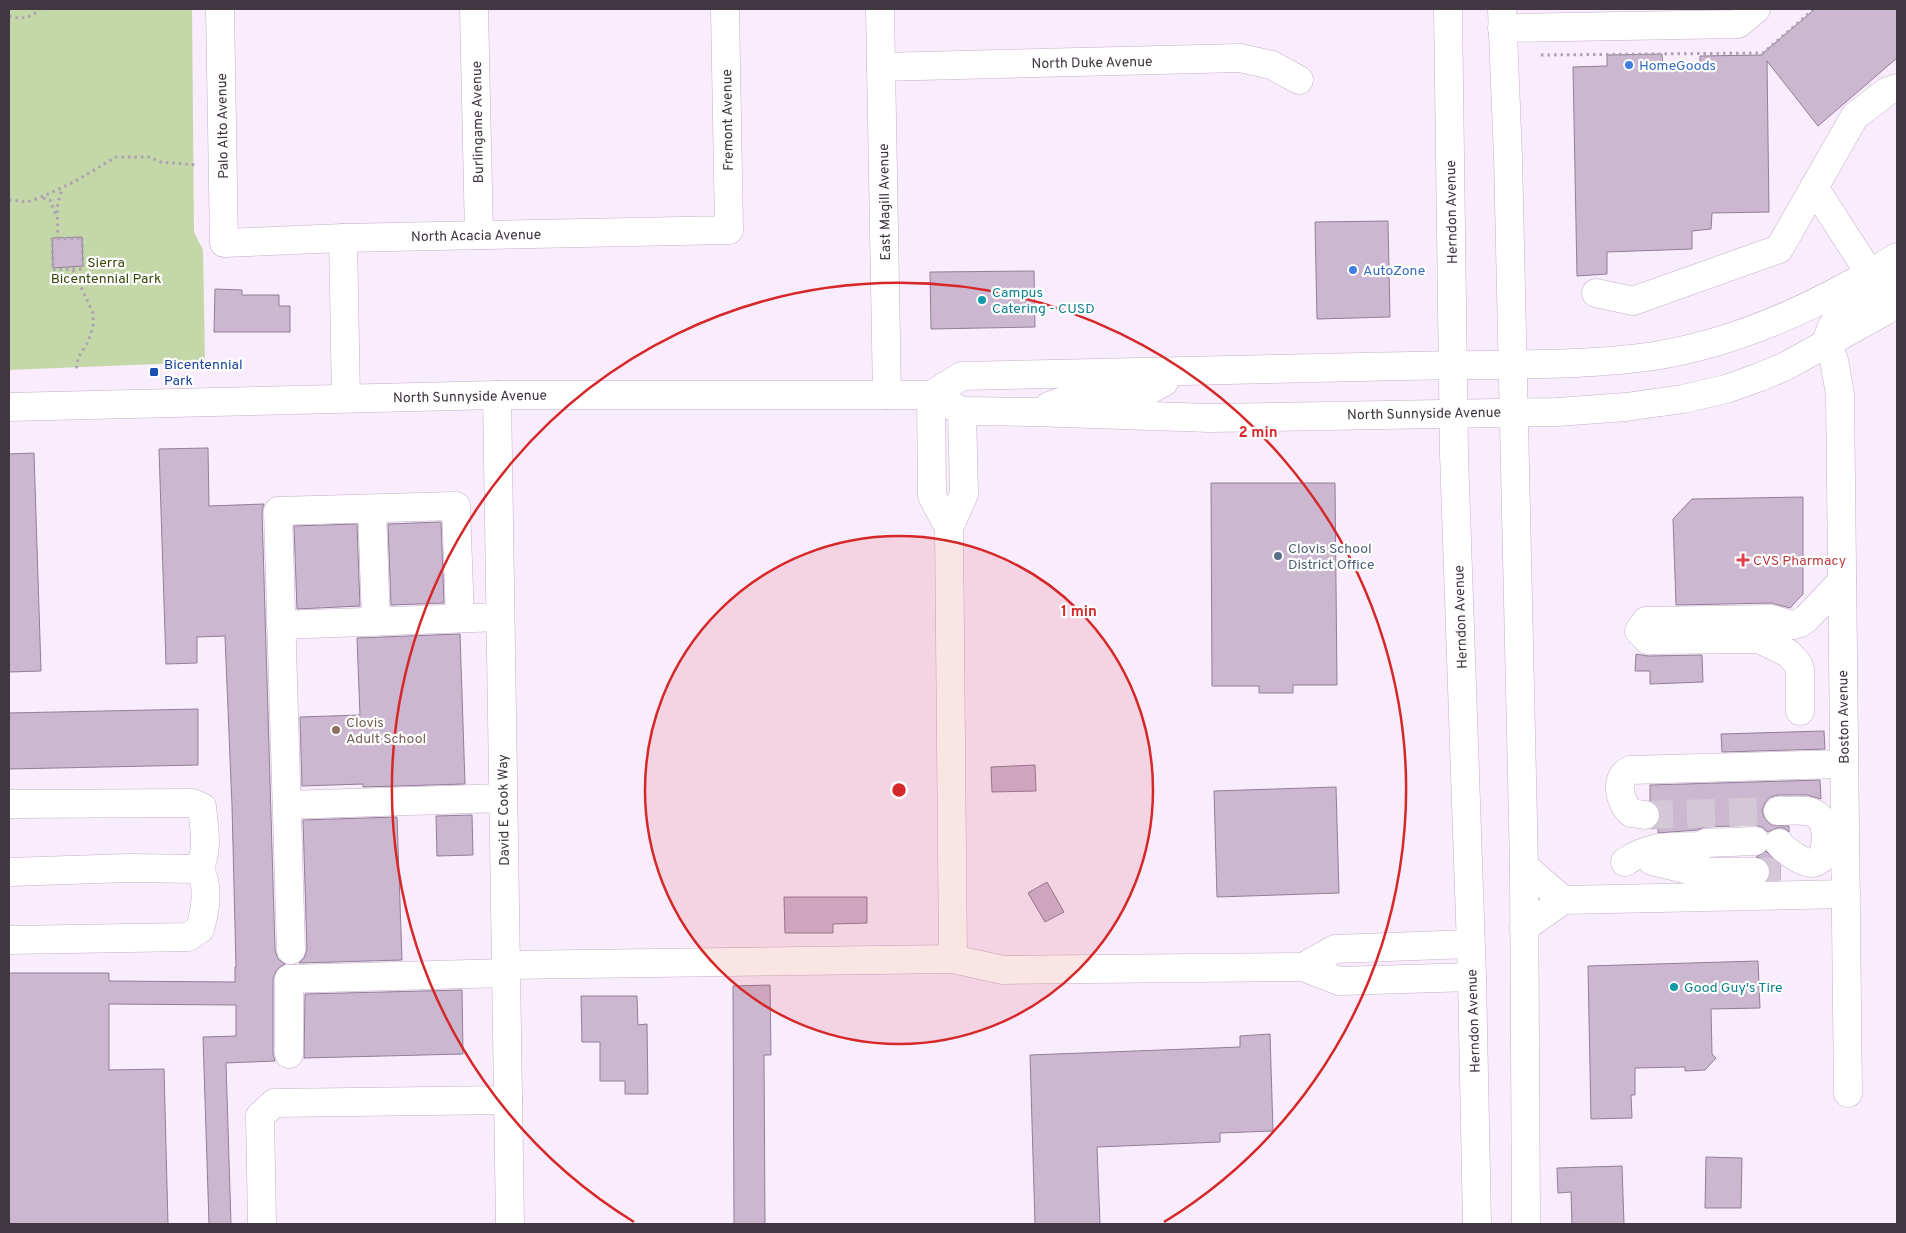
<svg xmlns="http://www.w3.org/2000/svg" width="1906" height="1233" font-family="Overpass,sans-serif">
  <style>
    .green { fill: #c4d7a9 }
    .building { fill: #ccb7d1; stroke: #927e96 }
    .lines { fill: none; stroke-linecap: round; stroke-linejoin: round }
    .minor-tunnel { stroke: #d4c8d7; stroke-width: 28; stroke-dasharray: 28 14; stroke-linecap: butt }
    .minor-casing { stroke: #c4afc8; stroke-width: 29 }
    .major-casing { stroke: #c4afc8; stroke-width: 29 }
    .path { stroke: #ada2af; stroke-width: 3; stroke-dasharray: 2.5 4; stroke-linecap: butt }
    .minor { stroke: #fff; stroke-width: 28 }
    .major { stroke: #fff; stroke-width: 28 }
    .ring { fill: none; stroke: #d62828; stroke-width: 2.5 }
    .shop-dot { fill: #3f7fe0; stroke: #fefefe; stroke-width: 2 }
    .culture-dot { fill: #0f9aa8; stroke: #fefefe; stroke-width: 2 }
    .transit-dot { fill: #1a4fb4; stroke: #fefefe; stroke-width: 2 }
    .service-dot { fill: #5c6f8a; stroke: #fefefe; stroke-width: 2 }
    .health-dot { fill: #e0444e; stroke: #fefefe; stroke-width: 2 }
    .education-dot { fill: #8d6e63; stroke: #fefefe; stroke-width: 2 }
    .labels { text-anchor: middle; stroke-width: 4.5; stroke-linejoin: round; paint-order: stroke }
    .street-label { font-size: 14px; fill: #403741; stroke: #fefefe }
    .shop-label { font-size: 14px; fill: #366cbe; stroke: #fefefe; text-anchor: start }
    .park-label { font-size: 14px; fill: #354809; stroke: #fefefe }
    .culture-label { font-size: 14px; fill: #0d838f; stroke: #fefefe; text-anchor: start }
    .transit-label { font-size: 14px; fill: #164399; stroke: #fefefe; text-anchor: start }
    .service-label { font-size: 14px; fill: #4e5e75; stroke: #fefefe; text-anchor: start }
    .health-label { font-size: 14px; fill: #be3a42; stroke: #fefefe; text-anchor: start }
    .education-label { font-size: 14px; fill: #785e54; stroke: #fefefe; text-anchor: start }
    .centre { fill: #d62828; stroke: #fefefe; stroke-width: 2.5 }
    .ring-label { font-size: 15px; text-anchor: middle; font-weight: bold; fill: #d62828; stroke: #fefefe; stroke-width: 4.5; stroke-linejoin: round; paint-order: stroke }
  </style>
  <rect width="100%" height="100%" fill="#f9ecfc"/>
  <polygon class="green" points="9,9 192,9 194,232 203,250 205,362 9,370"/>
  <g class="building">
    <polygon points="1815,9 1897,9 1897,58 1818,126 1767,61 1769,212 1712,213 1711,229 1692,231 1692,249 1607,252 1607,274 1577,276 1573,67 1607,66 1607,55 1662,54 1663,66 1700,66 1700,56 1762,55 1762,54"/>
    <polygon points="1388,221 1390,317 1317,319 1315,222"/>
    <polygon points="82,237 83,266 53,268 52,238"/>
    <polygon points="1034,271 1035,327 931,329 930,272"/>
    <polygon points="215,289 242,290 242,295 279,295 279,306 290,306 290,332 214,332"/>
    <polygon points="208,448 209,506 264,504 262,511 275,950 278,959 285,964 281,966 276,971 273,979 273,1054 275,1061 226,1063 231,1224 209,1224 203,1037 236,1036 236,1005 109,1004 109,1070 164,1069 168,1224 9,1224 9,973 109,973 109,981 235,982 235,967 236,967 232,806 225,636 197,637 197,663 166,664 159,449"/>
    <polygon points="34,453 41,671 9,672 9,454"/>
    <polygon points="1211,483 1335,483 1337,685 1293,685 1293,693 1259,693 1259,686 1212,686"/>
    <polygon points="1803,497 1803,594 1790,608 1771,603 1676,605 1673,519 1692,499"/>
    <polygon points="441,522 444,603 391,605 388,524"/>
    <polygon points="357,524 360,606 297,609 294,526"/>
    <polygon points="460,634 465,784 363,787 363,784 302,786 300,717 360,715 357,638"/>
    <polygon points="1636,654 1648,656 1702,655 1703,682 1650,684 1650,671 1635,671"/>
    <polygon points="198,709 198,765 9,769 9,713"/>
    <polygon points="1824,731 1825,749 1722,752 1721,734"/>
    <polygon points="1035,765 1036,791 992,792 991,767"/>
    <polygon points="1820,780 1821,799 1807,795 1778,795 1770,797 1765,803 1762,811 1765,819 1771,825 1789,826 1789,832 1784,828 1777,828 1768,832 1762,827 1754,825 1705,827 1697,830 1658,833 1658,828 1652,829 1658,824 1660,817 1659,809 1655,803 1650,801 1650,785"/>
    <polygon points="1336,787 1339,893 1217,897 1214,791"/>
    <polygon points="472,815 473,855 437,856 436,816"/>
    <polygon points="397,817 402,960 299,963 304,958 307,950 303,820"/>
    <polygon points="1766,851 1780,865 1780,880 1769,879 1771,872 1769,865 1763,859 1756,857"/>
    <polygon points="1047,882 1064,912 1045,922 1028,893"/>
    <polygon points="784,897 867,897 867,923 833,924 833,933 785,933"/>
    <polygon points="1758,961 1760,1008 1711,1009 1712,1054 1716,1058 1705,1070 1685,1071 1685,1067 1635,1068 1635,1095 1631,1095 1632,1118 1591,1119 1588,966"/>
    <polygon points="770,985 771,1055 764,1055 765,1224 734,1224 733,986"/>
    <polygon points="462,990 463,1054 304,1058 305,994"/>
    <polygon points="581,996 637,996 638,1025 647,1024 648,1094 625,1094 625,1081 600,1081 600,1042 582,1042"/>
    <polygon points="1270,1034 1273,1131 1220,1133 1220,1142 1097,1147 1100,1224 1035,1224 1030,1055 1240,1047 1240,1036"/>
    <polygon points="1706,1157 1742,1158 1741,1208 1705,1208"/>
    <polygon points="1622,1166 1624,1224 1572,1224 1571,1192 1558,1193 1557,1168"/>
  </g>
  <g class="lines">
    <g class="minor-tunnel">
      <polyline points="1645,815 1778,811"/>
      <polyline points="1755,872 1780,872"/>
    </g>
    <defs>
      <g id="minor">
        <polyline points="220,9 224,243 343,238 729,230 725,9"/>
        <polyline points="474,9 479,235"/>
        <polyline points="880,9 887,395"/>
        <polyline points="1502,28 1738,24 1756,9"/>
        <polyline points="881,67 1240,58 1272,65 1299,80"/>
        <polyline points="1814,187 1870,274"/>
        <polyline points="343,238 346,398"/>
        <polyline points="1596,293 1633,301 1779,249 1855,116 1888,91 1897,88"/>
        <polyline points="1827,344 1834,360 1840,394 1848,1093"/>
        <polyline points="497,395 510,1224"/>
        <polyline points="931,395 932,496 949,528"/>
        <polyline points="372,509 376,622"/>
        <polyline points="281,625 500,617"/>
        <polyline points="1800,711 1800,670 1798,664 1788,653 1759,639 1648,640 1639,631 1646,621 1771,619 1793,625 1800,623 1807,618 1842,581"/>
        <path d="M9 804 192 803 202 807C204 828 209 849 199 869"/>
        <polyline points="287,805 503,798"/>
        <path d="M1778 811C1787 811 1797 810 1806 811 1830 814 1827 841 1823 857 1819 860 1816 863 1812 863 1804 864 1784 850 1779 843"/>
        <path d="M1645 815 1631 813C1620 803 1613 778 1630 770L1844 764"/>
        <polyline points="1652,861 1696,872 1755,872"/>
        <path d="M1625 862C1652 844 1671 847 1702 846L1706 843 1755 841"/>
        <polyline points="1524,866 1563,900"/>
        <path d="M9 872 129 868 199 869C210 884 205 912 200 929L188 937 9 940"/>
        <polyline points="1524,928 1563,900 1846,894"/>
        <polyline points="291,950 278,511 456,506 460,618"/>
        <polyline points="953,959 949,528 964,494 962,411"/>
        <polyline points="506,965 953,959 1003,970 1303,967 1339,981 1472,977"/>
        <polyline points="1303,967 1335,949 1470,944"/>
        <polyline points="289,1054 289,979 506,973"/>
        <polyline points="262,1224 260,1116 274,1103 508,1100"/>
      </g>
      <g id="major">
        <polyline points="1448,9 1454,454 1472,977 1477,1224"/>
        <polyline points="1502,9 1508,157 1524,866 1526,1224"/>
        <path d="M1827 344C1831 306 1869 298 1897 280"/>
        <path d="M931 395 962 376C1095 373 1228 370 1361 367 1403 366 1445 365 1486 365 1543 364 1598 364 1654 356 1742 342 1823 303 1897 257"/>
        <polyline points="1049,406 1086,393 1144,393 1164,382 1167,372"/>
        <polyline points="9,407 497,395 931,395 962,411 1033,412 1210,418 1557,412 1626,407 1683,399 1726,389 1760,377 1786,366 1885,311 1897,302"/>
      </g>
    </defs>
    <use href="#minor" class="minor-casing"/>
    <use href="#major" class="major-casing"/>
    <g class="path">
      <path d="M9 16C21 20 31 18 40 9"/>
      <polyline points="1541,55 1763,53 1814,9"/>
      <polyline points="43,198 50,200 56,215"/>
      <polyline points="9,200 27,202 39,198 74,182 116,157 149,157 161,162 196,165"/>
      <polygon points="82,238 83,269 53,270 52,239"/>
      <polyline points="58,239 57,208 62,188"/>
      <polyline points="73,270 93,313 93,326 88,342 78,358 76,372"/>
    </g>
    <use href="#minor" class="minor"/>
    <use href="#major" class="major"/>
  </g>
  <circle cx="899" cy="790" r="254" fill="#d62828" fill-opacity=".12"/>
  <g class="ring">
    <circle cx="899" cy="790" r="254"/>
    <path d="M634 1222A507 507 0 1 1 1164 1222"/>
  </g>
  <g class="shop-dot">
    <circle cx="1629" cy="65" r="5"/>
    <circle cx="1353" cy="270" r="5"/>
  </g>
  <g class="culture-dot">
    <circle cx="982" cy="300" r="5"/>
    <circle cx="1674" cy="987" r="5"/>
  </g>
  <rect class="transit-dot" x="149" y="367" width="10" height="10" rx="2.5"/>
  <circle class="service-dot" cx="1278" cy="556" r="5"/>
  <path class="health-dot" d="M1740.5 552.5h5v5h5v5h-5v5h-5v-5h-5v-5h5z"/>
  <circle class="education-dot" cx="336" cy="730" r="5"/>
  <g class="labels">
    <g class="street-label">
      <text transform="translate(1092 62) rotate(-1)" y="5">North Duke Avenue</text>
      <text transform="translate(727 120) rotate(-91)" y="5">Fremont Avenue</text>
      <text transform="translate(477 122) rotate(-91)" y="5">Burlingame Avenue</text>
      <text transform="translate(222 126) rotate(-91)" y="5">Palo Alto Avenue</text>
      <text transform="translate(884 202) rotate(-91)" y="5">East Magill Avenue</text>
      <text transform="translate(1451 212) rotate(-91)" y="5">Herndon Avenue</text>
      <text transform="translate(476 235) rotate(-1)" y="5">North Acacia Avenue</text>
      <text transform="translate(470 396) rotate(-1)" y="5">North Sunnyside Avenue</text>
      <text transform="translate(1424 413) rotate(-1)" y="5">North Sunnyside Avenue</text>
      <text transform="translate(1460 617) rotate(-92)" y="5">Herndon Avenue</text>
      <text transform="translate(1843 717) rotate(-91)" y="5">Boston Avenue</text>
      <text transform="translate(503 810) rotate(-91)" y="5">David E Cook Way</text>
      <text transform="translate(1473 1021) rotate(-92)" y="5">Herndon Avenue</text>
    </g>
    <g class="shop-label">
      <text x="1639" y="70">HomeGoods</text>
      <text x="1363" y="275">AutoZone</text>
    </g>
    <g class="park-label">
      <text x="106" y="267">Sierra<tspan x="106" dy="16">Bicentennial Park</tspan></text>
    </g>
    <g class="culture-label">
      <text x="992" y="297">Campus<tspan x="992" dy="16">Catering - CUSD</tspan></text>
      <text x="1684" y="992">Good Guy's Tire</text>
    </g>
    <g class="transit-label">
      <text x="164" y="369">Bicentennial<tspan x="164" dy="16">Park</tspan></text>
    </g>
    <g class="service-label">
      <text x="1288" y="553">Clovis School<tspan x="1288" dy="16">District Office</tspan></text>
    </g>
    <g class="health-label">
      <text x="1753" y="565">CVS Pharmacy</text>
    </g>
    <g class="education-label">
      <text x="346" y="727">Clovis<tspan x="346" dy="16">Adult School</tspan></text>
    </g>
  </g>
  <circle cx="899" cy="790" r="8" class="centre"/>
  <g class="ring-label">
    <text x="1258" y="437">2 min</text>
    <text x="1079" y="616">1 min</text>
  </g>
  <rect width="1906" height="1233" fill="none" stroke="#403741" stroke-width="20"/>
</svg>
